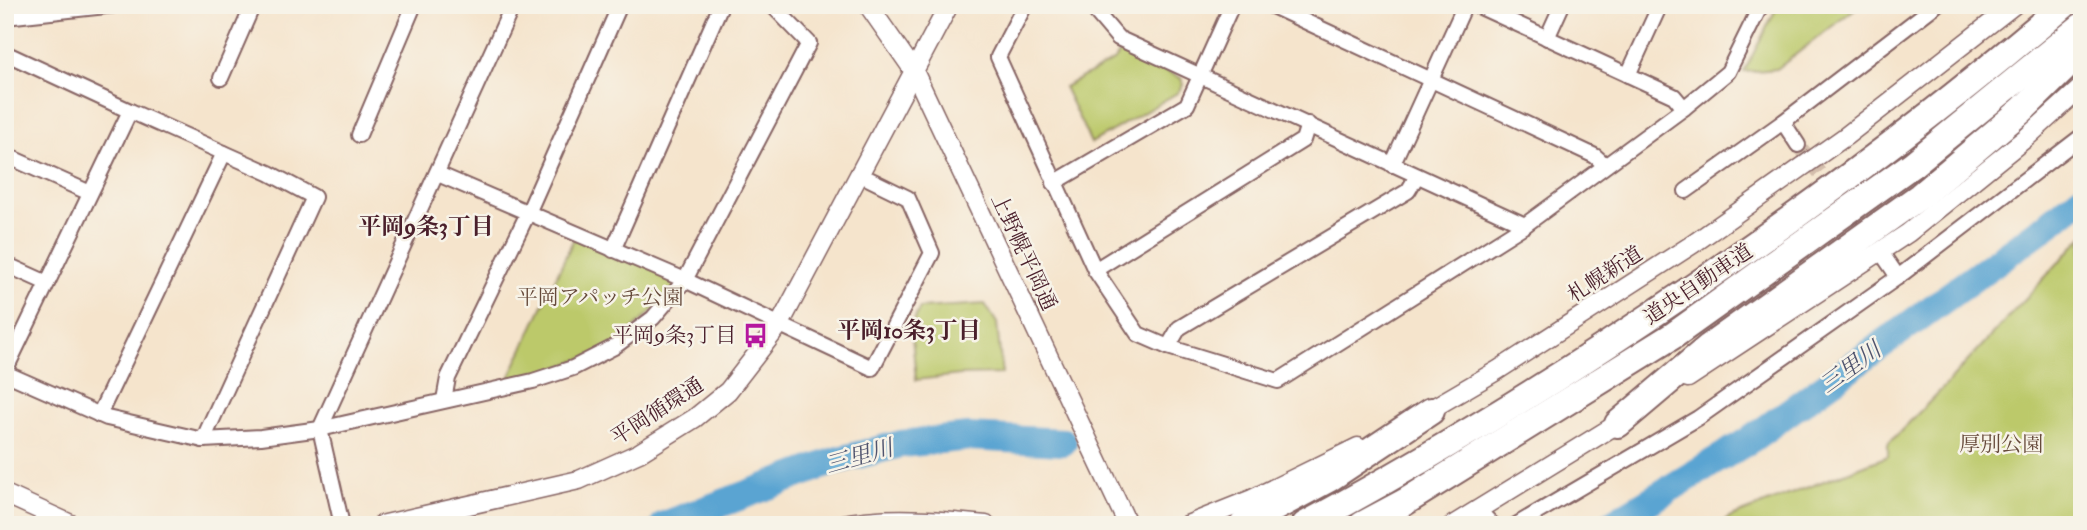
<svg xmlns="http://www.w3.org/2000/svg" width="2087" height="530" font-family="'IM FELL Double Pica','Noto Serif JP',serif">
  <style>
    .green { fill: #bcc96b; stroke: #83744b; stroke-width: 2 }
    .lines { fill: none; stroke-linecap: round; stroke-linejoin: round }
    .river { stroke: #5aa4d2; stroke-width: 28 }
    .minor-tunnel { stroke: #d3bdac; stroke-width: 14; stroke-dasharray: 14 7; stroke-linecap: butt }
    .minor-casing { stroke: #866463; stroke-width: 18 }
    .tertiary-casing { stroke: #866463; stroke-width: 21 }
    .motorway-casing { stroke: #866463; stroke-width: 30 }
    .minor { stroke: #fff; stroke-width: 14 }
    .tertiary { stroke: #fff; stroke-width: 18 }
    .motorway { stroke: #fff; stroke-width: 26 }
    .labels { text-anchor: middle; stroke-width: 5; stroke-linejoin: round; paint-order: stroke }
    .street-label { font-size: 21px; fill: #4a1f2b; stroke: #f7f3e8 }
    .park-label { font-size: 21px; fill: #664a3b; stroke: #f7f3e8 }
    .poi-label { font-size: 21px; fill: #4a1f2b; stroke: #f7f3e8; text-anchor: end }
    .neighbourhood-label { font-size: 23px; font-weight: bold; fill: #4a1f2b; stroke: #f7f3e8 }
    .water-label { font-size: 23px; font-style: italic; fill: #50546e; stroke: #f7f3e8 }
  </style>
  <rect width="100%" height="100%" fill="#f7f3e8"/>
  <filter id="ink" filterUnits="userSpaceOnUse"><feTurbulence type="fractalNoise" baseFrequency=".0143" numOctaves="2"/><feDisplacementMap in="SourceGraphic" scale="14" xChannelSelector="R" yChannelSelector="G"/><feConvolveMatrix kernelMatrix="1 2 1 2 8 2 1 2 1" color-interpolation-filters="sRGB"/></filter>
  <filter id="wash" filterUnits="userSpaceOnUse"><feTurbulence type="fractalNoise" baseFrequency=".00686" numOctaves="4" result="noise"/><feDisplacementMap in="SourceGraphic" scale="28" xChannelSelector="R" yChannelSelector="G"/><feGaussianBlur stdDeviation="1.57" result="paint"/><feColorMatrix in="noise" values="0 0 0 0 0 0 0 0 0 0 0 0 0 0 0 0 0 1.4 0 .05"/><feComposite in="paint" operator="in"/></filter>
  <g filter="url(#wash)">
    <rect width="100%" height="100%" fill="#f5e4cc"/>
    <g class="green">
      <polygon points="1778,5 1852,5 1857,7 1777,69 1744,72"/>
      <polygon points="1121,51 1181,78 1183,85 1177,93 1091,143 1064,87 1115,60"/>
      <polygon points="576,234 685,280 614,347 505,387"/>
      <polygon points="2082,237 2082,525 1719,525 1729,518 1888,456 1888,444 1944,387"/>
      <polygon points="985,304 997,323 1002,374 960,375 916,380 911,325 920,308"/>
    </g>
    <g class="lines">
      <g class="river">
        <polyline points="664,525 835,461 901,444 969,437 1063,442"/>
        <polyline points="1610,525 1753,438 2051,222 2082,197"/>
      </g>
    </g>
  </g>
  <g filter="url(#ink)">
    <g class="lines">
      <polyline class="minor-tunnel" points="1798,145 1870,238"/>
      <defs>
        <g id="minor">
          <polyline points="1025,5 998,57 1095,270 1138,334 1168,347 1278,381 1525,225"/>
          <polyline points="1090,5 1118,38 1525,225 1684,108 1728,72 1761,5"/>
          <polyline points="1270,5 1595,156 1605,165"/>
          <polyline points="1476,5 1674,96 1684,108"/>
          <polyline points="5,17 115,5"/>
          <polyline points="1547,38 1562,5"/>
          <polyline points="5,53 130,111 5,371"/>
          <polyline points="1628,75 1660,5"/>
          <polyline points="221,78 253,5"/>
          <polyline points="130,111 269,173 314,197 203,440"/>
          <polyline points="1783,122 1798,145"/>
          <polyline points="359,135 414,5"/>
          <polyline points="5,155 90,193"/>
          <polyline points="1392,165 1465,5"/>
          <polyline points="438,174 685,280 872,368 932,253 908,198 859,174"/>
          <polyline points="1054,183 1187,105 1232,5"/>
          <polyline points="1686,191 1783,122 1936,5"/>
          <polyline points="613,250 721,5"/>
          <polyline points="5,264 47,283"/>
          <polyline points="1095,270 1303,140 1308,124"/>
          <polyline points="1898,277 2082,136"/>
          <polyline points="1168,347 1179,328 1408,191 1417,176"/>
          <polyline points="5,373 107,418 203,440 261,437 320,429 533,381 573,368 614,347 653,318 685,280 809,43 772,5"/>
          <polyline points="444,400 448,378 528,213 620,5"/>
          <polyline points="99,415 224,153"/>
          <polyline points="1478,510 1493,525"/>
          <polyline points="342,525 320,429 513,5"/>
          <polyline points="1516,525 1698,418 1898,277 1885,258"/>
        </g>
        <g id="tertiary">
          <polyline points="868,5 914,71 1128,525"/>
          <polyline points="1688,378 1908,233 2027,137 2082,87"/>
          <polyline points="1421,415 1498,370 1693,244 1846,136 2014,5"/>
          <polyline points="5,494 73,525"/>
          <polyline points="381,525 579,480 639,453 695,418 728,391 780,324 949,5"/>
          <path d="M839 525C886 515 939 520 986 525"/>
          <polyline points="1187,525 1252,499 1358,447"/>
          <polyline points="1453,525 1627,418"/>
        </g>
        <g id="motorway">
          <polyline points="1618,424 1709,347 1920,196 2022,110 2082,51"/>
          <polyline points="1243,525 1330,478 1431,411"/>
          <path d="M1305 525C1441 452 1571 371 1698 284 1825 197 1947 105 2064 5"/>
          <polyline points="1362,525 1405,502 1674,335 1913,164 2082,26"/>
        </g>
      </defs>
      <use href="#minor" class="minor-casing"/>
      <use href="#tertiary" class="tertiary-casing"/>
      <use href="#motorway" class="motorway-casing"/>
      <use href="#minor" class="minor"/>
      <use href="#tertiary" class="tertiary"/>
      <use href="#motorway" class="motorway"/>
    </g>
  </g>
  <defs>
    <symbol id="bus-bare" viewBox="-9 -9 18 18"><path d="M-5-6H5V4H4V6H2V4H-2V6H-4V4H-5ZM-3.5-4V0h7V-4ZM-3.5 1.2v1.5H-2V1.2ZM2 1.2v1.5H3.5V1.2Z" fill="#b5179e" stroke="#f7f3e8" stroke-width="2.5" paint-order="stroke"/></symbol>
  </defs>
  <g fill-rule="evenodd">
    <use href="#bus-bare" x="738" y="318" width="35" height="35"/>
  </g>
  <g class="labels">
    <g class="street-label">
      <text transform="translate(1024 252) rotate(65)" y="7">上野幌平岡通</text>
      <text transform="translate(1605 274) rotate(-33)" y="7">札幌新道</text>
      <text transform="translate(1698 284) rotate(-34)" y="7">道央自動車道</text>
      <text transform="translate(657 411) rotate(-33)" y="7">平岡循環通</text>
    </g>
    <g class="park-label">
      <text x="600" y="304">平岡アパッチ公園</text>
      <text x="2001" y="451">厚別公園</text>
    </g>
    <g class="poi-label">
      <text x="736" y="342">平岡9条3丁目</text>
    </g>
    <g class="neighbourhood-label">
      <text x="426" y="234">平岡9条3丁目</text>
      <text x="909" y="338">平岡10条3丁目</text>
    </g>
    <g class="water-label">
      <text transform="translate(1850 367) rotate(-36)" y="8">三里川</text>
      <text transform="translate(859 456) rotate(-16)" y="8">三里川</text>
    </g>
  </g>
  <rect width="2087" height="530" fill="none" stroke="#f7f3e8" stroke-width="28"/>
</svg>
